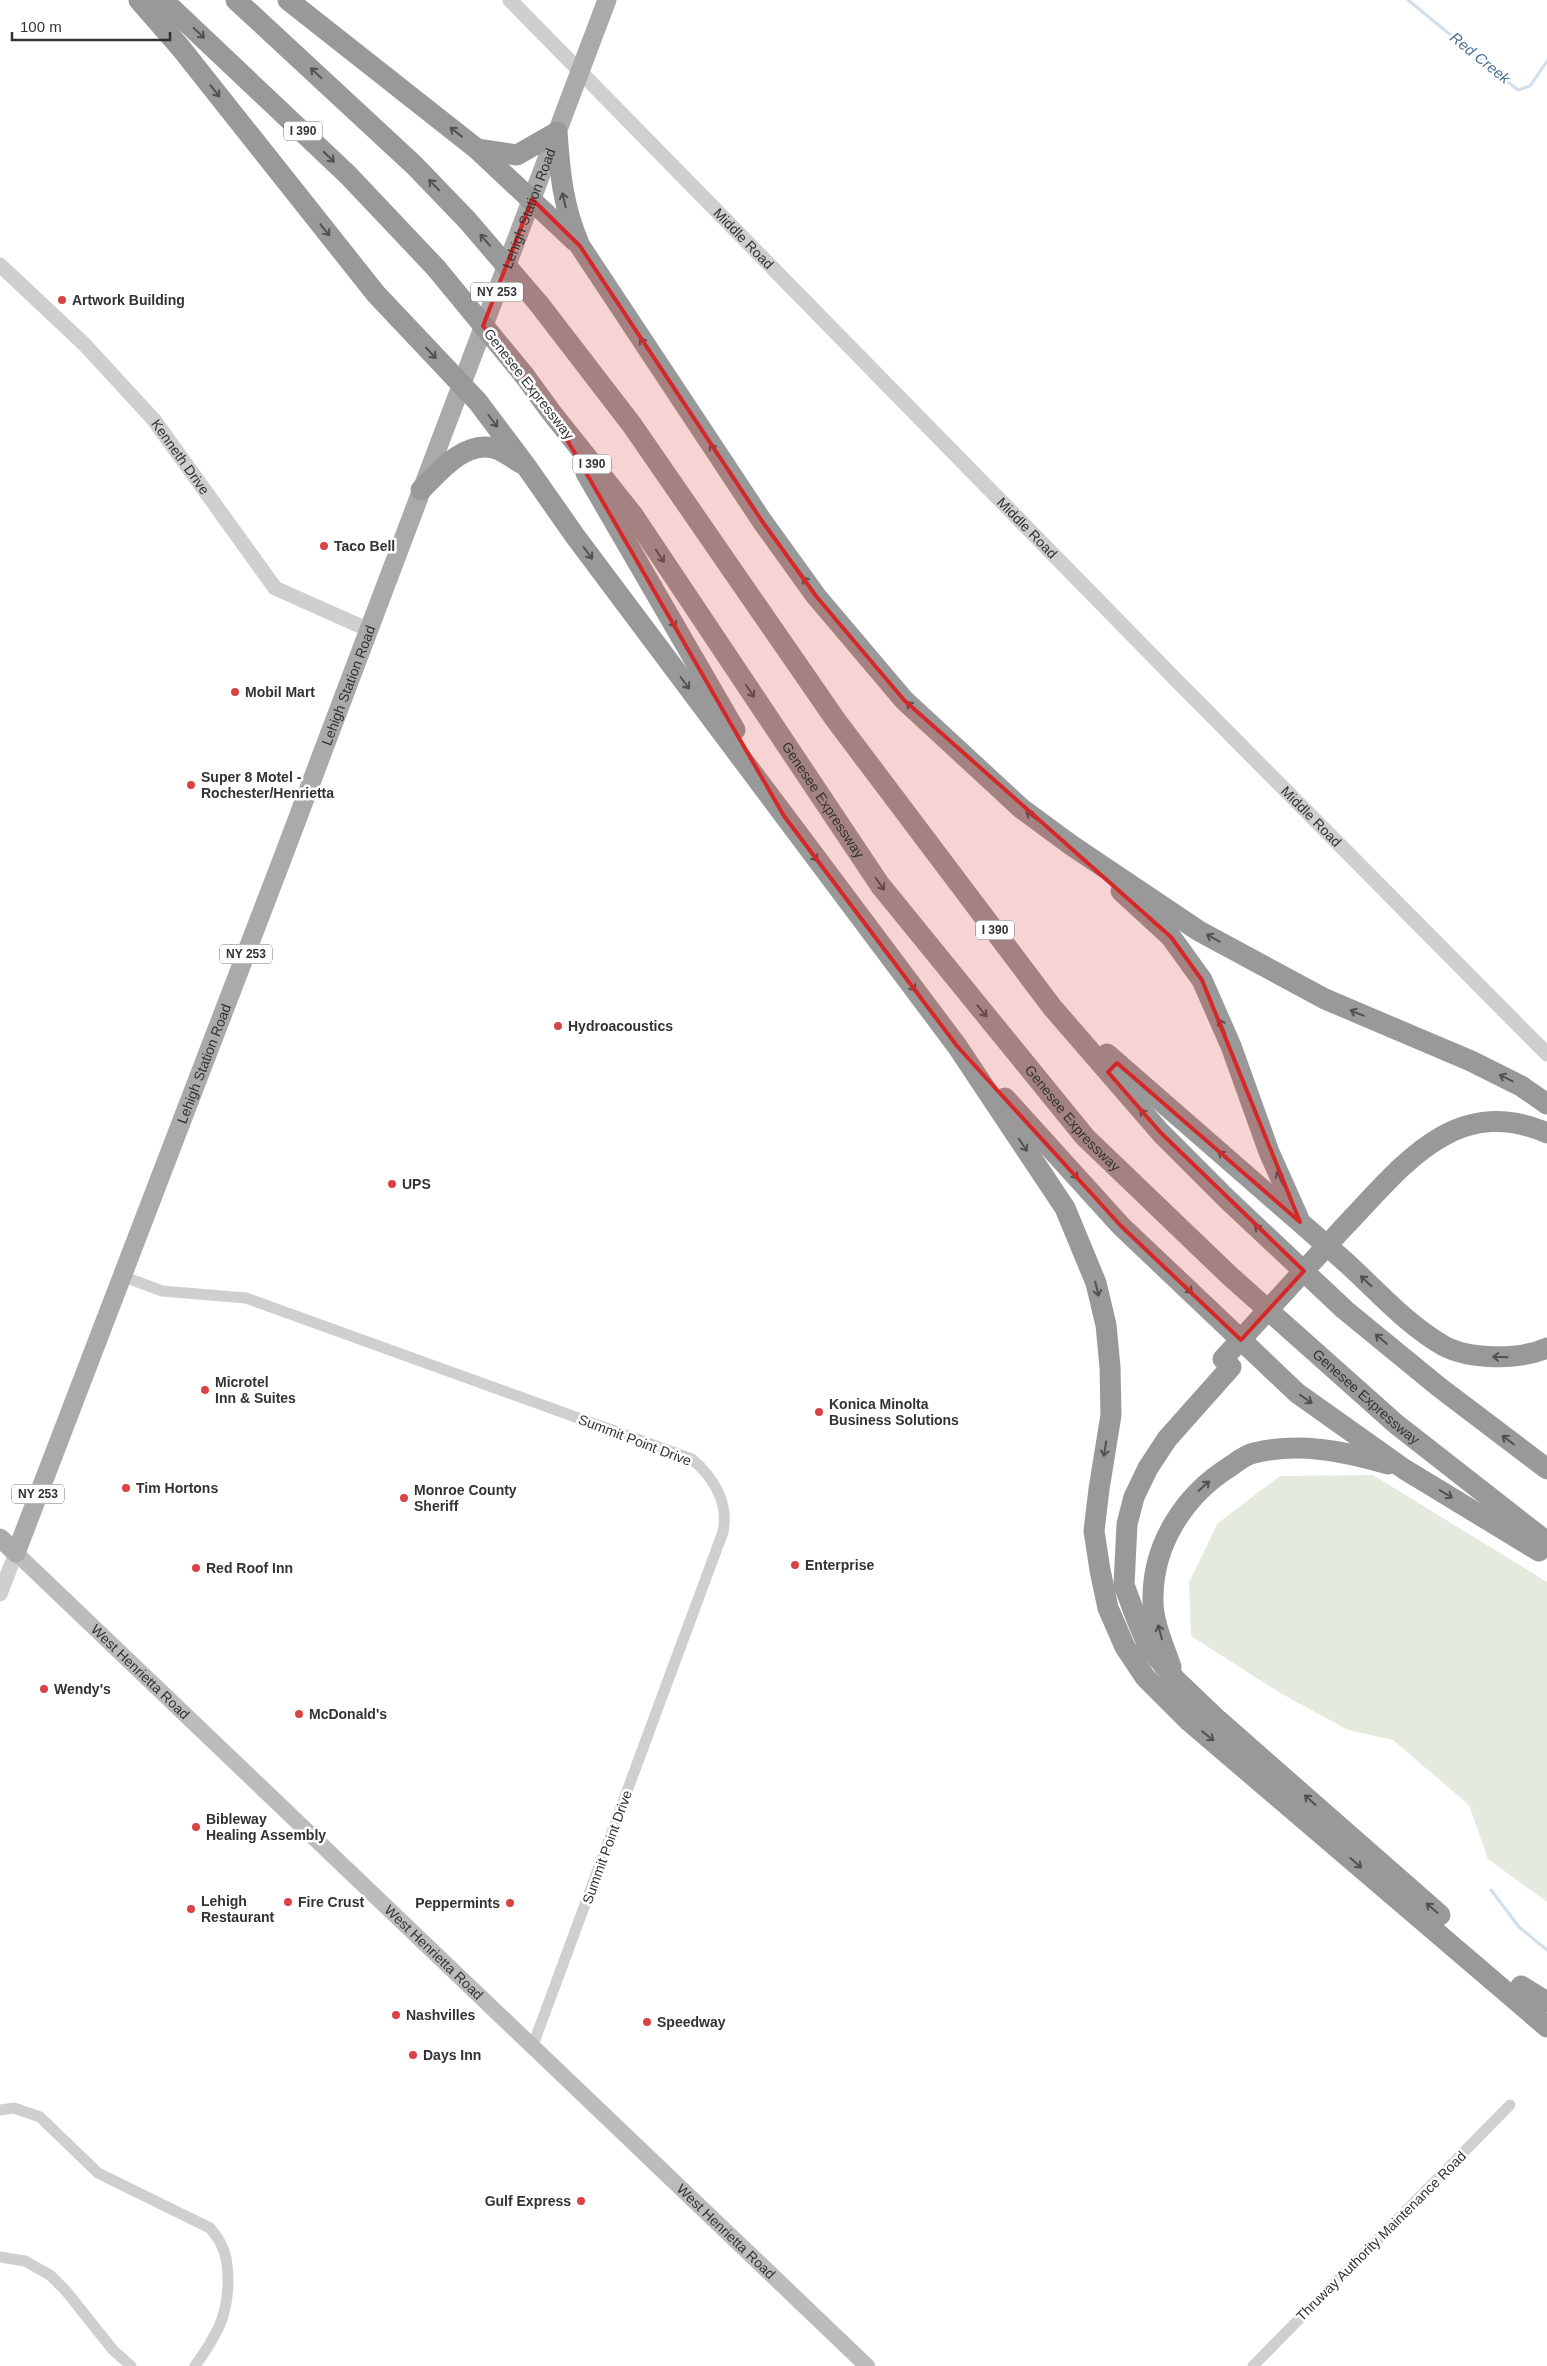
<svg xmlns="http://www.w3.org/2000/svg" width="1547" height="2366" font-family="Arial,sans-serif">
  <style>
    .green { fill: #e4eade }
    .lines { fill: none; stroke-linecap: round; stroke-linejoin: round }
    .stream { stroke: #cfdfeb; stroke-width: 3 }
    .minor { stroke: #cfcfcf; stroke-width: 11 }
    .tertiary { stroke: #cfcfcf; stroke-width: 15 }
    .secondary { stroke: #bcbcbc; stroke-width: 16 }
    .primary { stroke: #aaa; stroke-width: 19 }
    .motorway { stroke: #999; stroke-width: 21 }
    .motorway-bridge { stroke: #999; stroke-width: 21 }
    .oneway { stroke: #515151 }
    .marked { fill: #d62828; fill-opacity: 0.2; stroke: #d62828; stroke-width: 4; stroke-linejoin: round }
    .poi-dot { fill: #d94346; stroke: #fff; stroke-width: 2 }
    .labels { text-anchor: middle; stroke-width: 5; stroke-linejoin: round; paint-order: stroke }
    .shield { fill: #fff; stroke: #707070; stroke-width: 1 }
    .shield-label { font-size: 12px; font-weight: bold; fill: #323232 }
    .street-label { font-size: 14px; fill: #323232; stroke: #fff }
    .poi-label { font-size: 14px; font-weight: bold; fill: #323232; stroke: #fff; text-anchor: start }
    .water-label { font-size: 15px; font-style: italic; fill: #446e8f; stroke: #fff }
  </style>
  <rect width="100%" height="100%" fill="#fff"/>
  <polygon class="green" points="1373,1475 1547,1582 1547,1902 1488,1859 1469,1805 1393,1740 1348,1730 1282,1694 1191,1636 1189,1582 1218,1523 1280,1476"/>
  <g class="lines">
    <g class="stream">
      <polyline points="1408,0 1518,90 1530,86 1547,61"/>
      <polyline points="1491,1890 1519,1927 1547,1950"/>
    </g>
    <g class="minor">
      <path d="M122 1276 162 1291 246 1298 692 1459C714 1478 729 1503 723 1532L533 2045"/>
      <path d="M0 2110 14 2108 40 2117 98 2173 210 2228C214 2233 218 2238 221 2244 231 2263 229 2296 223 2316 218 2333 205 2352 195 2366"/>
      <polyline points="0,2257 25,2261 50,2275 66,2291 113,2350 131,2366"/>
      <polyline points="1253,2366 1510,2105"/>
    </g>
    <g class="tertiary">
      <path id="s1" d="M510 0 1185 689 1547 1054"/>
      <path id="s2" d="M0 265 85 345 154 420 275 588 369 630"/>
      <polyline points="0,1594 16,1553"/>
    </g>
    <path class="secondary" id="s3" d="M16 1553 867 2366"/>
    <path class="primary" id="s4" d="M0 1538 16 1553C215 1036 413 519 607 0"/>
    <g class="motorway">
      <polyline points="139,0 180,47 376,294 478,402 526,466 575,536 957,1046 1065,1208 1096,1283 1106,1325 1110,1367 1111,1415 1099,1489 1094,1531 1100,1570 1108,1608 1125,1647 1145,1677 1189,1721 1547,2027"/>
      <polyline points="163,0 348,175 436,268"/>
      <polyline points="236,0 414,165 467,220"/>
      <polyline points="288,0 477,149 575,241"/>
      <path d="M477 149 517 155 557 132C560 174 563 207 580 246L762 521 816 596 904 700 1022 809 1071 845 1199 931 1325 999 1471 1061 1521 1086 1547 1104"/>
      <polyline points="539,304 632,425 835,719 1052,1007 1161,1133 1227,1199 1345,1310 1439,1387 1547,1469"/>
      <path id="s5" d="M524 375 551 412 633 515 880 885 1085 1137 1231 1277 1396 1424 1547 1542"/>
      <polyline points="586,473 735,730"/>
      <path d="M421 490C439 472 464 441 493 448 503 450 513 459 521 463"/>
      <polyline points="1121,891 1171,937 1202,980 1231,1046 1269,1152 1298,1217"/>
      <path d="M1107 1054C1185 1122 1263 1190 1341 1258 1374 1287 1405 1324 1444 1346 1471 1360 1520 1360 1547 1348"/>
      <polyline points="1005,1098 1121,1226 1297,1393 1404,1469 1539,1551"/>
      <path d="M1343 1228C1400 1169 1454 1092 1547 1133"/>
      <polyline points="1231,1367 1167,1439 1148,1468 1134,1497 1127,1524 1124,1585 1137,1620 1148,1646 1175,1679 1218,1720 1440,1915"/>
      <path d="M1171 1667C1164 1646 1153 1623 1153 1601 1152 1545 1184 1495 1231 1466 1238 1461 1245 1455 1254 1453 1299 1442 1343 1451 1388 1464"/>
      <polyline points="1521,1986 1547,2002"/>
    </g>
    <g class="motorway-bridge">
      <polyline points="467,220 539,304"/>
      <polyline points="436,268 524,375"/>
      <polyline points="1223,1359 1343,1228"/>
    </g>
  </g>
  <defs><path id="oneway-shaft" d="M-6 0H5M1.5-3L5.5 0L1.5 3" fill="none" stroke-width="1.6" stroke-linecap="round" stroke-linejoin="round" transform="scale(1.25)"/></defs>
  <g class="oneway">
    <use href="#oneway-shaft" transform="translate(199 33) rotate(43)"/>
    <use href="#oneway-shaft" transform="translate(316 73) rotate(-137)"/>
    <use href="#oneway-shaft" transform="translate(215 91) rotate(52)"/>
    <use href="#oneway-shaft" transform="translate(456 132) rotate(-142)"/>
    <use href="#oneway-shaft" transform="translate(329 157) rotate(44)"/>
    <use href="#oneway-shaft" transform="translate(434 185) rotate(-134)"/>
    <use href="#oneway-shaft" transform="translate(564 200) rotate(-103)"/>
    <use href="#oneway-shaft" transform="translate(325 230) rotate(51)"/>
    <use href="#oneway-shaft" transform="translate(485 240) rotate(-131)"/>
    <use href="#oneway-shaft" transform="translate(644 344) rotate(-123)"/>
    <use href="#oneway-shaft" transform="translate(431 353) rotate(47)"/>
    <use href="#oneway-shaft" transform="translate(493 421) rotate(53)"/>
    <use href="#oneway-shaft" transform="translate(714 450) rotate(-124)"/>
    <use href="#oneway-shaft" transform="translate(588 553) rotate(53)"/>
    <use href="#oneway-shaft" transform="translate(660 556) rotate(57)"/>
    <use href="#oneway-shaft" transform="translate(807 583) rotate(-126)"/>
    <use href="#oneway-shaft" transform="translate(672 621) rotate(60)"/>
    <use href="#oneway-shaft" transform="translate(685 683) rotate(53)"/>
    <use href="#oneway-shaft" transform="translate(750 691) rotate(56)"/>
    <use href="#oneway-shaft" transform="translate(912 707) rotate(-137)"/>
    <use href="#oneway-shaft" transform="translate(1032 816) rotate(-143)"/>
    <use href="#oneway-shaft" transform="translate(813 855) rotate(53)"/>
    <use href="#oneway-shaft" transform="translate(880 884) rotate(54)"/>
    <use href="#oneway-shaft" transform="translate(1213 938) rotate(-151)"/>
    <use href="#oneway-shaft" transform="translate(911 985) rotate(53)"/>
    <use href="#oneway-shaft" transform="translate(982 1011) rotate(51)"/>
    <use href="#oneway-shaft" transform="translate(1357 1013) rotate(-157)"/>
    <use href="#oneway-shaft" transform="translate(1222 1026) rotate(-114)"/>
    <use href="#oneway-shaft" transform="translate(1506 1078) rotate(-153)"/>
    <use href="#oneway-shaft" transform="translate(1145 1115) rotate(-131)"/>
    <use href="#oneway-shaft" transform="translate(1023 1145) rotate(56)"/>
    <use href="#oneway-shaft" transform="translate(1224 1156) rotate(-139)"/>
    <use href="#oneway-shaft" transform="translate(1073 1173) rotate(48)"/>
    <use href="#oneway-shaft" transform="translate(1280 1178) rotate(-114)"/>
    <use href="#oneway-shaft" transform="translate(1260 1230) rotate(-137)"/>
    <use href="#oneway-shaft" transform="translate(1366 1281) rotate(-136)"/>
    <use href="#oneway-shaft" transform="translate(1187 1288) rotate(44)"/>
    <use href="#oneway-shaft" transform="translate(1097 1289) rotate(76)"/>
    <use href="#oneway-shaft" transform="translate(1381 1339) rotate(-140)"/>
    <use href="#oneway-shaft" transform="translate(1500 1357) rotate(-178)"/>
    <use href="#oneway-shaft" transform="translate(1306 1399) rotate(35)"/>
    <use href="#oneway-shaft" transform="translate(1508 1440) rotate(-143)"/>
    <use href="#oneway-shaft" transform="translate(1105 1449) rotate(99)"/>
    <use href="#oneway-shaft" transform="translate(1204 1486) rotate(-42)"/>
    <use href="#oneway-shaft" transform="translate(1446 1494) rotate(31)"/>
    <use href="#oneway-shaft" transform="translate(1160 1632) rotate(-105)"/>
    <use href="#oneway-shaft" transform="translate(1208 1736) rotate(39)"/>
    <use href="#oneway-shaft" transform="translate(1310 1800) rotate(-138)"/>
    <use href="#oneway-shaft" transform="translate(1356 1863) rotate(41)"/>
    <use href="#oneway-shaft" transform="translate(1432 1908) rotate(-139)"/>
  </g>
  <path class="marked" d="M532 199 580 246 762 521 816 596 904 700 1171 937 1202 980 1300 1222 1117 1063 1108 1072 1161 1133 1304 1271 1241 1340 1121 1226 957 1046 784 816 551 412 483 326Z"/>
  <g class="poi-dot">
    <circle cx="62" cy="300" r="5"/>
    <circle cx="324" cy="546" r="5"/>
    <circle cx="235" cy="692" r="5"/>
    <circle cx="191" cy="785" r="5"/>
    <circle cx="558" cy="1026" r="5"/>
    <circle cx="392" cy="1184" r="5"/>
    <circle cx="205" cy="1390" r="5"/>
    <circle cx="819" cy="1412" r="5"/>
    <circle cx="126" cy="1488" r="5"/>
    <circle cx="404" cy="1498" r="5"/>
    <circle cx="795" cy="1565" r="5"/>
    <circle cx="196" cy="1568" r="5"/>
    <circle cx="44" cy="1689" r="5"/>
    <circle cx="299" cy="1714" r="5"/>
    <circle cx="196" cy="1827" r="5"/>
    <circle cx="288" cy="1902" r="5"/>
    <circle cx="510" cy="1903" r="5"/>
    <circle cx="191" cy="1909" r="5"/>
    <circle cx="396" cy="2015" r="5"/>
    <circle cx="647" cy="2022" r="5"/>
    <circle cx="413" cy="2055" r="5"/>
    <circle cx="581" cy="2201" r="5"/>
  </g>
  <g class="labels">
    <g class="shield">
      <rect x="284" y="121.5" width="38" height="19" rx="4"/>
      <rect x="471" y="282.5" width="52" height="19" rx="4"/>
      <rect x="573" y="454.5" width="38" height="19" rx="4"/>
      <rect x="976" y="920.5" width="38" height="19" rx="4"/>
      <rect x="220" y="944.5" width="52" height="19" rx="4"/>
      <rect x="12" y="1484.5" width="52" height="19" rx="4"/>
    </g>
    <g class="shield-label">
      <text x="303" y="135">I 390</text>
      <text x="497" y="296">NY 253</text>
      <text x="592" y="468">I 390</text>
      <text x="995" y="934">I 390</text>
      <text x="246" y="958">NY 253</text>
      <text x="38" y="1498">NY 253</text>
    </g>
    <g class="street-label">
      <text dy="5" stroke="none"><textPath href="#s4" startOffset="1461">Lehigh Station Road</textPath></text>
      <text dy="5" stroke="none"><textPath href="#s1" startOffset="334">Middle Road</textPath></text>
      <text transform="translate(529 384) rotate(52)" y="5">Genesee Expressway</text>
      <text dy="5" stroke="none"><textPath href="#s2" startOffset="264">Kenneth Drive</textPath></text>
      <text dy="5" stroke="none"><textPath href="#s1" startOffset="739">Middle Road</textPath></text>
      <text dy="5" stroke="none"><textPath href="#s4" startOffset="951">Lehigh Station Road</textPath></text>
      <text dy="5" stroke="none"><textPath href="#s5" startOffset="520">Genesee Expressway</textPath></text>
      <text dy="5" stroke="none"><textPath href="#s1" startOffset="1144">Middle Road</textPath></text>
      <text dy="5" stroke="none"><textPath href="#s4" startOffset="546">Lehigh Station Road</textPath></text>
      <text dy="5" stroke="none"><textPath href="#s5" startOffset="925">Genesee Expressway</textPath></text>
      <text dy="5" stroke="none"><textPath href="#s5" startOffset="1330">Genesee Expressway</textPath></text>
      <text transform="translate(635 1440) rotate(21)" y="5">Summit Point Drive</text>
      <text dy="5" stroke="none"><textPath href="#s3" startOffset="172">West Henrietta Road</textPath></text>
      <text transform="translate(607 1847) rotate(-70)" y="5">Summit Point Drive</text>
      <text dy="5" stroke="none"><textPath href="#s3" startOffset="578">West Henrietta Road</textPath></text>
      <text dy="5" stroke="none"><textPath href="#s3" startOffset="982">West Henrietta Road</textPath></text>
      <text transform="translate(1381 2236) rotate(-45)" y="5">Thruway Authority Maintenance Road</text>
    </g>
    <g class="poi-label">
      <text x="72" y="305">Artwork Building</text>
      <text x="334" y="551">Taco Bell</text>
      <text x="245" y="697">Mobil Mart</text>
      <text x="201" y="782">Super 8 Motel -<tspan x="201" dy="16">Rochester/Henrietta</tspan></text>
      <text x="568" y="1031">Hydroacoustics</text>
      <text x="402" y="1189">UPS</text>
      <text x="215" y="1387">Microtel<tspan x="215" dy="16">Inn &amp; Suites</tspan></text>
      <text x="829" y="1409">Konica Minolta<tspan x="829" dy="16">Business Solutions</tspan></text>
      <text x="136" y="1493">Tim Hortons</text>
      <text x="414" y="1495">Monroe County<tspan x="414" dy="16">Sheriff</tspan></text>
      <text x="805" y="1570">Enterprise</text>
      <text x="206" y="1573">Red Roof Inn</text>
      <text x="54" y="1694">Wendy's</text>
      <text x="309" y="1719">McDonald's</text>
      <text x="206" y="1824">Bibleway<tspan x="206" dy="16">Healing Assembly</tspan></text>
      <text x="201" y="1906">Lehigh<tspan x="201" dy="16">Restaurant</tspan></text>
      <text x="298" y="1907">Fire Crust</text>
      <text x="500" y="1908" text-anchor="end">Peppermints</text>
      <text x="406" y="2020">Nashvilles</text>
      <text x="657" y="2027">Speedway</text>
      <text x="423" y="2060">Days Inn</text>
      <text x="571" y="2206" text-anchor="end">Gulf Express</text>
    </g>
    <g class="water-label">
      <text transform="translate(1480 58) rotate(39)" y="5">Red Creek</text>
    </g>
  </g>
  <path d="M12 32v8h158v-8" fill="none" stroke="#323232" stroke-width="2.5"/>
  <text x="20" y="32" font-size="15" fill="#323232" stroke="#ffffff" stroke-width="4" paint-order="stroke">100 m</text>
</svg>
